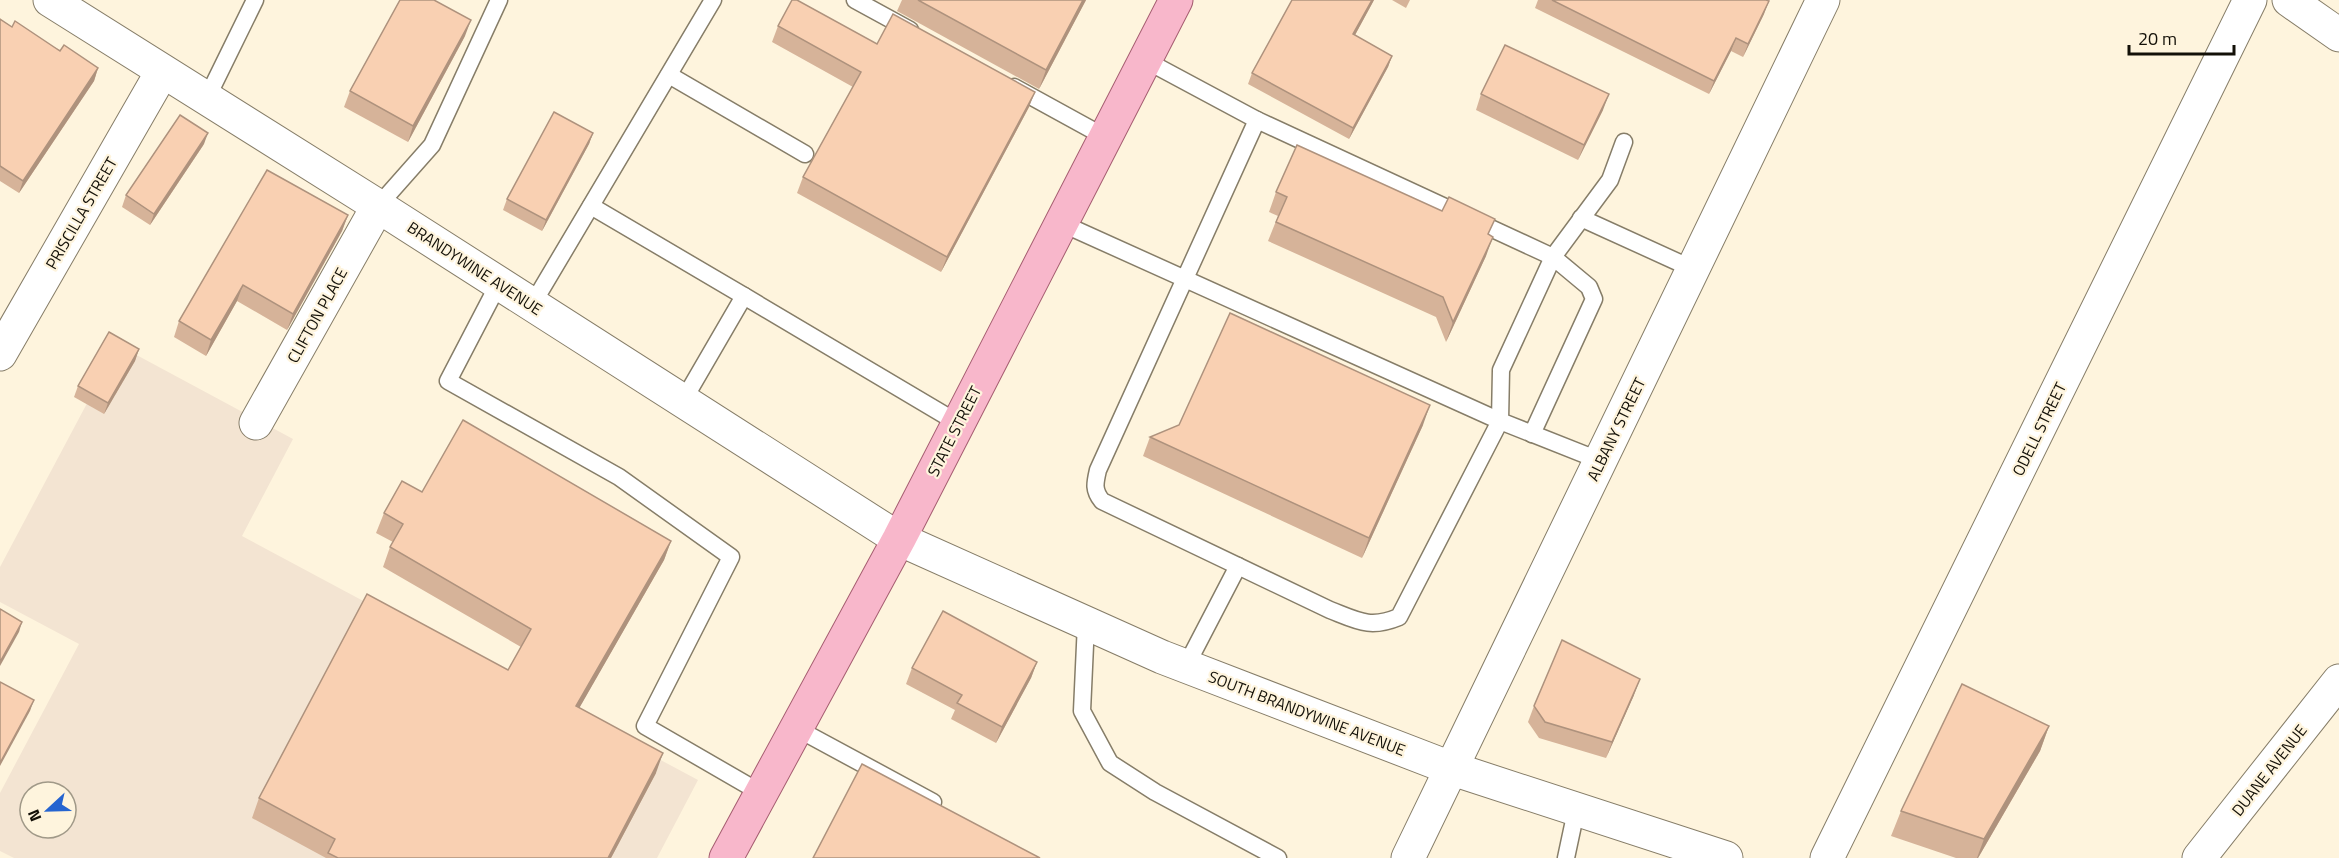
<svg xmlns="http://www.w3.org/2000/svg" width="2339" height="858" font-family="'Titillium Web',sans-serif">
  <style>
    .medical { fill: #f3e4d2; fill-rule: evenodd }
    .lines { fill: none; stroke-linecap: round; stroke-linejoin: round }
    .service-casing { stroke: #867d68; stroke-width: 19 }
    .minor-casing { stroke: #867d68; stroke-width: 35 }
    .tertiary-casing { stroke: #867d68; stroke-width: 35 }
    .secondary-casing { stroke: #867d68; stroke-width: 35 }
    .primary-casing { stroke: #a55d70; stroke-width: 35 }
    .service { stroke: #fff; stroke-width: 16 }
    .minor { stroke: #fff; stroke-width: 33 }
    .tertiary { stroke: #fff; stroke-width: 33 }
    .secondary { stroke: #fff; stroke-width: 33 }
    .primary { stroke: #f8b7cb; stroke-width: 33 }
    .wall { fill: #d6b399 }
    .shaded-wall { fill: #ae927d }
    .building { fill: #f9d0b2; stroke: #ae927d; stroke-width: 1.5 }
    .labels { text-anchor: middle; stroke-width: 4.5; stroke-linejoin: round; paint-order: stroke }
    .street-label { font-size: 16px; fill: #131008; stroke: #fef4dd }
  </style>
  <rect width="100%" height="100%" fill="#fef4dd"/>
  <path class="medical" d="M118 345 293 439 242 536 698 780 657 858H14L0 851V793L79 644 0 602V567ZM30 792H66V828H30Z"/>
  <g class="lines">
    <defs>
      <g id="service">
        <polyline points="855,0 910,30"/>
        <polyline points="669,75 805,154"/>
        <polyline points="1014,87 1105,137"/>
        <polyline points="206,100 255,0"/>
        <polyline points="1257,120 1553,257 1589,287 1594,299 1532,434"/>
        <polyline points="378,206 432,145 499,0"/>
        <polyline points="591,206 744,296"/>
        <polyline points="1581,218 1693,269"/>
        <path d="M1061 223 1500 421 1399 617C1370 629 1358 621 1330 610L1102 501C1093 490 1095 483 1098 470L1257 120 1145 60"/>
        <polyline points="499,283 448,381 619,477 731,557 645,726 761,793"/>
        <polyline points="532,305 713,0"/>
        <polyline points="683,401 744,296 958,423"/>
        <polyline points="1601,461 1500,421 1501,370 1553,257 1610,180 1624,142"/>
        <polyline points="1086,623 1082,711 1110,763 1155,792 1278,858"/>
        <polyline points="1186,666 1238,566"/>
        <polyline points="796,728 933,802"/>
        <polyline points="1566,858 1576,811"/>
      </g>
      <g id="minor">
        <polyline points="2289,0 2339,35"/>
        <polyline points="0,354 162,72"/>
        <polyline points="256,423 378,206"/>
        <polyline points="1827,858 2250,0"/>
      </g>
      <polyline id="tertiary" points="1408,858 1823,0"/>
      <g id="secondary">
        <polyline points="50,0 378,206 899,539 1162,657 1453,769 1726,858"/>
        <polyline points="2199,858 2339,681"/>
      </g>
      <polyline id="primary" points="726,858 899,539 1176,0"/>
    </defs>
    <use href="#service" class="service-casing"/>
    <use href="#minor" class="minor-casing"/>
    <use href="#tertiary" class="tertiary-casing"/>
    <use href="#secondary" class="secondary-casing"/>
    <use href="#primary" class="primary-casing"/>
    <use href="#service" class="service"/>
    <use href="#minor" class="minor"/>
    <use href="#tertiary" class="tertiary"/>
    <use href="#secondary" class="secondary"/>
    <use href="#primary" class="primary"/>
  </g>
  <g class="wall">
    <polygon points="902,0 1086,0 1039,89 897,11"/>
    <polygon points="1292,0 1374,0 1355,35 1392,56 1388,67 1349,139 1248,84 1252,73"/>
    <polygon points="1392,0 1410,0 1406,8"/>
    <polygon points="1538,0 1766,0 1764,14 1743,57 1731,51 1709,94 1535,8"/>
    <polygon points="0,19 12,27 98,68 94,81 19,193 0,181"/>
    <polygon points="778,26 877,44 1029,107 941,272 797,193 803,177 853,87 772,42"/>
    <polygon points="465,36 408,142 344,107 350,91"/>
    <polygon points="1481,94 1603,110 1578,160 1476,110"/>
    <polygon points="593,133 589,144 542,231 503,210 507,199"/>
    <polygon points="204,144 150,225 122,207 126,195"/>
    <polygon points="1276,192 1489,235 1486,256 1446,342 1436,317 1268,241 1278,216 1269,212"/>
    <polygon points="348,215 342,231 287,330 237,301 206,356 174,337 179,321"/>
    <polygon points="139,349 135,361 104,414 74,397 78,386"/>
    <polygon points="1423,425 1362,558 1143,456 1150,437"/>
    <polygon points="422,492 671,541 664,560 579,708 656,773 611,858 326,858 252,818 259,798 508,670 521,647 383,567 390,547 393,542 376,533 384,513"/>
    <polygon points="1037,662 1031,678 996,743 951,719 955,710 906,684 912,668"/>
    <polygon points="1634,695 1606,758 1539,738 1528,722 1534,706"/>
    <polygon points="2049,726 2040,751 1978,858 1956,858 1891,836 1901,811"/>
  </g>
  <g class="shaded-wall">
    <polygon points="1083,0 1086,0 1039,89 1046,70"/>
    <polygon points="1372,0 1374,0 1349,46 1353,34"/>
    <polygon points="1769,1 1764,14 1743,57 1748,44"/>
    <polygon points="471,20 465,36 408,142 413,126"/>
    <polygon points="1736,38 1731,51 1709,94 1714,81"/>
    <polygon points="1392,56 1388,67 1349,139 1353,128"/>
    <polygon points="98,68 94,81 19,193 23,181"/>
    <polygon points="1035,92 1029,107 941,272 947,257"/>
    <polygon points="1609,94 1603,110 1578,160 1584,145"/>
    <polygon points="208,133 204,144 150,225 154,214"/>
    <polygon points="593,133 589,144 542,231 546,220"/>
    <polygon points="348,215 342,231 287,330 293,314"/>
    <polygon points="1493,237 1486,256 1446,342 1453,322"/>
    <polygon points="243,285 237,301 206,356 211,340"/>
    <polygon points="139,349 135,361 104,414 108,403"/>
    <polygon points="1430,405 1423,425 1362,558 1369,538"/>
    <polygon points="671,541 664,560 569,726 576,706"/>
    <polygon points="22,622 19,632 0,666 0,662"/>
    <polygon points="1037,662 1031,678 996,743 1002,727"/>
    <polygon points="1640,679 1634,695 1606,758 1612,742"/>
    <polygon points="34,700 30,711 0,766 0,763"/>
    <polygon points="2049,726 2040,751 1978,858 1977,858 1984,839"/>
    <polygon points="663,753 656,773 611,858 608,858"/>
  </g>
  <g class="building">
    <polygon points="400,0 434,0 471,20 413,126 350,91"/>
    <polygon points="792,0 797,0 877,44 893,14 1035,92 947,257 803,177 861,72 778,26"/>
    <polygon points="918,0 1083,0 1046,70"/>
    <polygon points="1292,0 1372,0 1353,34 1392,56 1353,128 1252,73"/>
    <polygon points="1552,0 1766,0 1769,1 1748,44 1736,38 1714,81"/>
    <polygon points="0,19 12,27 15,21 60,51 64,45 98,68 23,181 0,166"/>
    <polygon points="1505,45 1609,94 1584,145 1481,94"/>
    <polygon points="554,112 593,133 546,220 507,199"/>
    <polygon points="180,115 208,133 154,214 126,195"/>
    <polygon points="1297,145 1442,211 1449,197 1495,219 1488,234 1493,237 1453,322 1443,297 1276,222 1287,197 1276,192"/>
    <polygon points="267,170 348,215 293,314 243,285 211,340 179,321"/>
    <polygon points="1230,313 1430,405 1369,538 1150,437 1179,425"/>
    <polygon points="109,332 139,349 108,403 78,386"/>
    <polygon points="463,420 671,541 576,706 663,753 608,858 338,858 328,853 335,839 259,798 367,594 508,670 531,629 390,547 403,524 384,513 402,481 422,492"/>
    <polygon points="0,609 22,622 0,662"/>
    <polygon points="943,611 1037,662 1002,727 957,703 962,695 912,668"/>
    <polygon points="1562,640 1640,679 1612,742 1545,722 1534,706"/>
    <polygon points="0,682 34,700 0,763"/>
    <polygon points="1962,684 2049,726 1984,839 1901,811"/>
    <polygon points="862,764 1040,858 813,858"/>
  </g>
  <g class="labels">
    <g class="street-label">
      <text transform="translate(81 213) rotate(-60)" y="6">PRISCILLA STREET</text>
      <text transform="translate(475 268) rotate(33)" y="6">BRANDYWINE AVENUE</text>
      <text transform="translate(317 315) rotate(-61)" y="6">CLIFTON PLACE</text>
      <text transform="translate(1616 429) rotate(-64)" y="6">ALBANY STREET</text>
      <text transform="translate(2039 429) rotate(-64)" y="6">ODELL STREET</text>
      <text transform="translate(954 431) rotate(-63)" y="6">STATE STREET</text>
      <text transform="translate(1307 713) rotate(21)" y="6">SOUTH BRANDYWINE AVENUE</text>
      <text transform="translate(2269 770) rotate(-52)" y="6">DUANE AVENUE</text>
    </g>
  </g>
  <g transform="translate(48 810) rotate(248)"><circle r="28" fill="#fef4dd" stroke="#a09988" stroke-width="1.5"/>
  <path d="M0-4.5L10 22L0 15L-10 22Z" fill="#2564d0"/>
  <text y="-9" font-size="16" font-weight="bold" text-anchor="middle" fill="#131008">N</text>
  </g>
  <path d="M2129 45v9h105v-9" fill="none" stroke="#131008" stroke-width="3"/>
  <text x="2138" y="45" font-size="18" fill="#131008" stroke="#fef4dd" stroke-width="4.5" paint-order="stroke">20 m</text>
</svg>
